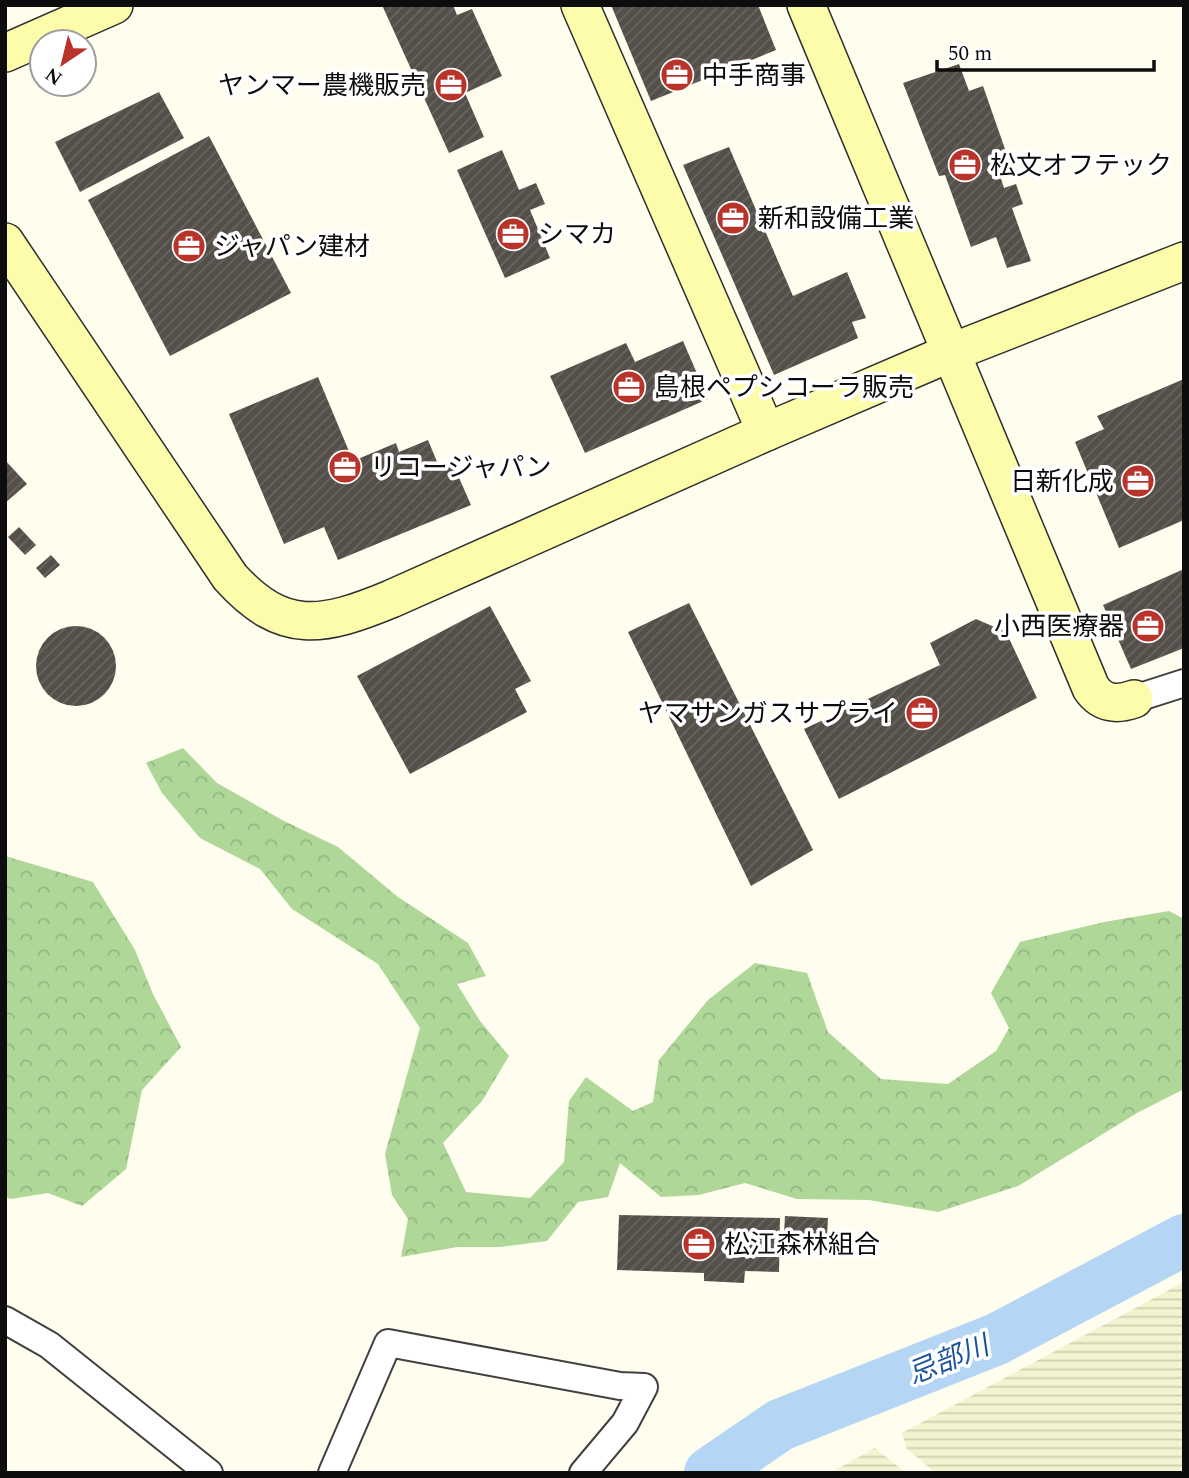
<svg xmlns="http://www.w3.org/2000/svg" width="1189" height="1478" font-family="Spectral,'Noto Sans JP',serif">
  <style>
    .farmland { fill: url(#farmland-rules) }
    .forest { fill: url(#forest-crowns) }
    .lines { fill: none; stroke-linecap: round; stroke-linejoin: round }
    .river { stroke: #b4d5f4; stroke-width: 52 }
    .building { fill: url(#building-hatch) }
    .street-casing { stroke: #404040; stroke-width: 30 }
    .secondary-casing { stroke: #2f2f2f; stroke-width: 40 }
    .street { stroke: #fff; stroke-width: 26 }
    .secondary { stroke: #fcfcab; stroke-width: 37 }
    .labels { text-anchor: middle; stroke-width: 7; stroke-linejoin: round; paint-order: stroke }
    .poi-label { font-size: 26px; fill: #0d0d0d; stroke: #fff; text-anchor: start }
    .water-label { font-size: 28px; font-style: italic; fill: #1b549a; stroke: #fff }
  </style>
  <defs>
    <pattern id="farmland-rules" width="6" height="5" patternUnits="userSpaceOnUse" patternTransform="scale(1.75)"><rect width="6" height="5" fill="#f2f3cf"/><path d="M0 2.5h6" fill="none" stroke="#cecfb1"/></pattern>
    <pattern id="forest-crowns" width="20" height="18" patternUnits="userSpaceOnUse" patternTransform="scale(1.75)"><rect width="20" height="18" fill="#aed798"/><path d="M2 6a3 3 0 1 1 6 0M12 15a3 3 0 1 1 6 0" fill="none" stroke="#94b782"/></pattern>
    <pattern id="building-hatch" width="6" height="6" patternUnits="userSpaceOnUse" patternTransform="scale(1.75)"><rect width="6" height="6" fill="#554f4a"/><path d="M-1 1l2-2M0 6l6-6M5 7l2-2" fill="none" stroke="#686460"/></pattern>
  </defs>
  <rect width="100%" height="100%" fill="#fefdee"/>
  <g class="farmland">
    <polygon points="1184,1282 1184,1473 936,1473 907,1449 902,1433"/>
    <polygon points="875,1448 906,1473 830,1473"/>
  </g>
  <g class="forest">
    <polygon points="183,748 217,783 284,821 338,847 398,897 468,943 486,976 457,984 480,1021 509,1056 482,1101 443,1143 466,1192 530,1198 564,1162 569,1101 586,1077 633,1111 653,1102 659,1060 708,1000 755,963 807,973 828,1032 881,1079 948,1084 996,1051 1009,1028 991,993 1020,942 1104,922 1169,911 1184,919 1184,1089 1137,1113 1018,1186 938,1212 869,1200 797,1199 745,1183 699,1195 661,1197 620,1163 608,1197 578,1202 547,1241 500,1247 457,1247 401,1257 408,1219 392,1195 385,1154 420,1028 378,964 292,909 260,869 200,838 162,793 146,763"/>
    <polygon points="5,856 93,882 135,950 153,994 181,1047 142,1090 126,1169 82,1206 48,1193 11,1199 5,1197"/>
  </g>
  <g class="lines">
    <polyline class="river" points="710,1473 780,1425 997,1339 1184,1240"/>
  </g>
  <g class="building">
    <polygon points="382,5 453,5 457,15 472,9 502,76 465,93 484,137 449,153"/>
    <polygon points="611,5 758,5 776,50 651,101"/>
    <polygon points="959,64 969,91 983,86 1005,149 993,154 1004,188 1016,184 1023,204 1012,208 1031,261 1007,268 996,237 971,247 945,175 939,176 903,83"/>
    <polygon points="159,92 184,138 80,192 55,142"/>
    <polygon points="209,136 291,293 170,356 88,200"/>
    <polygon points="729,147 793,296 847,272 866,318 852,322 858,338 774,375 683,165"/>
    <polygon points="502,150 519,190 536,183 545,204 530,210 550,258 505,278 457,170"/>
    <polygon points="683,341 708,399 585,453 550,376 626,343 635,362"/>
    <polygon points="318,377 353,461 396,443 399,452 428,440 440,469 453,464 471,505 338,560 324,527 284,544 229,414"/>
    <polygon points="1184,379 1184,520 1119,548 1075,442 1104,429 1097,416"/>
    <polygon points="5,460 27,484 5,503"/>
    <polygon points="19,527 36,545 25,555 8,537"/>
    <polygon points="51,555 60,565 45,578 36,568"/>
    <polygon points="1184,569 1184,648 1131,669 1103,605"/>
    <polygon points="689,603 813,850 751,886 628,632"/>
    <polygon points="490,606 531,681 515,689 527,712 410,774 357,676"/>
    <polygon points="976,619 1006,632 1037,698 839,799 804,729 940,665 930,643"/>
    <circle cx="76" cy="666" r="40"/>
    <polygon points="619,1215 780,1218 779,1272 745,1271 744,1283 704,1281 704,1273 617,1270"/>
    <polygon points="785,1216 828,1218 826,1254 783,1251"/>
  </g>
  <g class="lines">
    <defs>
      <g id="street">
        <polyline points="1134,699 1184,683"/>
        <polyline points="5,1320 49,1345 209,1473"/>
        <polyline points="332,1473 388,1343 620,1386 644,1387 625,1423 583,1473"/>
      </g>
      <g id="secondary">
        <polyline points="580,5 766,432"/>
        <path d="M806 5 1091 688C1102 704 1117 705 1134 699"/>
        <polyline points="5,53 114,5"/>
        <path d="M5 242 230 577C283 636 323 627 391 599L766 432 950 353 1184 261"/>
      </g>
    </defs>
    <use href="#street" class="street-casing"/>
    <use href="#secondary" class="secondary-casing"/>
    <use href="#street" class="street"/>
    <use href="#secondary" class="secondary"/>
  </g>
  <defs>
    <symbol id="office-disc" viewBox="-11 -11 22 22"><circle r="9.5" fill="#b8332a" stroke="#fff"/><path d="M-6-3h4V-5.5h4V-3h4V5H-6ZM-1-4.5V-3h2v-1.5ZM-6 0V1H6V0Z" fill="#fff"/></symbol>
  </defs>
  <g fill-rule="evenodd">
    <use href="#office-disc" x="658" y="56" width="38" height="38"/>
    <use href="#office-disc" x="432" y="66" width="38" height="38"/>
    <use href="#office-disc" x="946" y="146" width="38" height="38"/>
    <use href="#office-disc" x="714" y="199" width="38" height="38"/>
    <use href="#office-disc" x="494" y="215" width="38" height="38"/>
    <use href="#office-disc" x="170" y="227" width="38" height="38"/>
    <use href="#office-disc" x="610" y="368" width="38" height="38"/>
    <use href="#office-disc" x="326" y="448" width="38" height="38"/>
    <use href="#office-disc" x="1119" y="462" width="38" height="38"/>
    <use href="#office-disc" x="1129" y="607" width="38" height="38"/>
    <use href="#office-disc" x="903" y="694" width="38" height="38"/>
    <use href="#office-disc" x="680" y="1225" width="38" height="38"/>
  </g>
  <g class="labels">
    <g class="poi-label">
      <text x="702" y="84">中手商事</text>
      <text x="426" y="94" text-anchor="end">ヤンマー農機販売</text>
      <text x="990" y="174">松文オフテック</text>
      <text x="758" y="227">新和設備工業</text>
      <text x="538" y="243">シマカ</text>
      <text x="214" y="255">ジャパン建材</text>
      <text x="654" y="396">島根ペプシコーラ販売</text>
      <text x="370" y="476">リコージャパン</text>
      <text x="1114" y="490" text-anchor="end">日新化成</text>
      <text x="1124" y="635" text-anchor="end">小西医療器</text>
      <text x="898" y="722" text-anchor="end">ヤマサンガスサプライ</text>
      <text x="724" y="1253">松江森林組合</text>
    </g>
    <g class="water-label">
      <text transform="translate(948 1359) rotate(-22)" y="10">忌部川</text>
    </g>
  </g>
  <rect width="1189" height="1478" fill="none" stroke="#0d0d0d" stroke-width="14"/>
  <g transform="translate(63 63) rotate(215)"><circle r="33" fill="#ffffff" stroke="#9e9e9e" stroke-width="2"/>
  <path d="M0-5L12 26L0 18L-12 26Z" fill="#b8332a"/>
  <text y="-10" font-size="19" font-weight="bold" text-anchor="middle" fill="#0d0d0d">N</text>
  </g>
  <path d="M937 60v10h217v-10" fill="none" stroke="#0d0d0d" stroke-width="3.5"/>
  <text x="948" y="60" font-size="21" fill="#0d0d0d" stroke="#ffffff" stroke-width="5" paint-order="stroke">50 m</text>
</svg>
